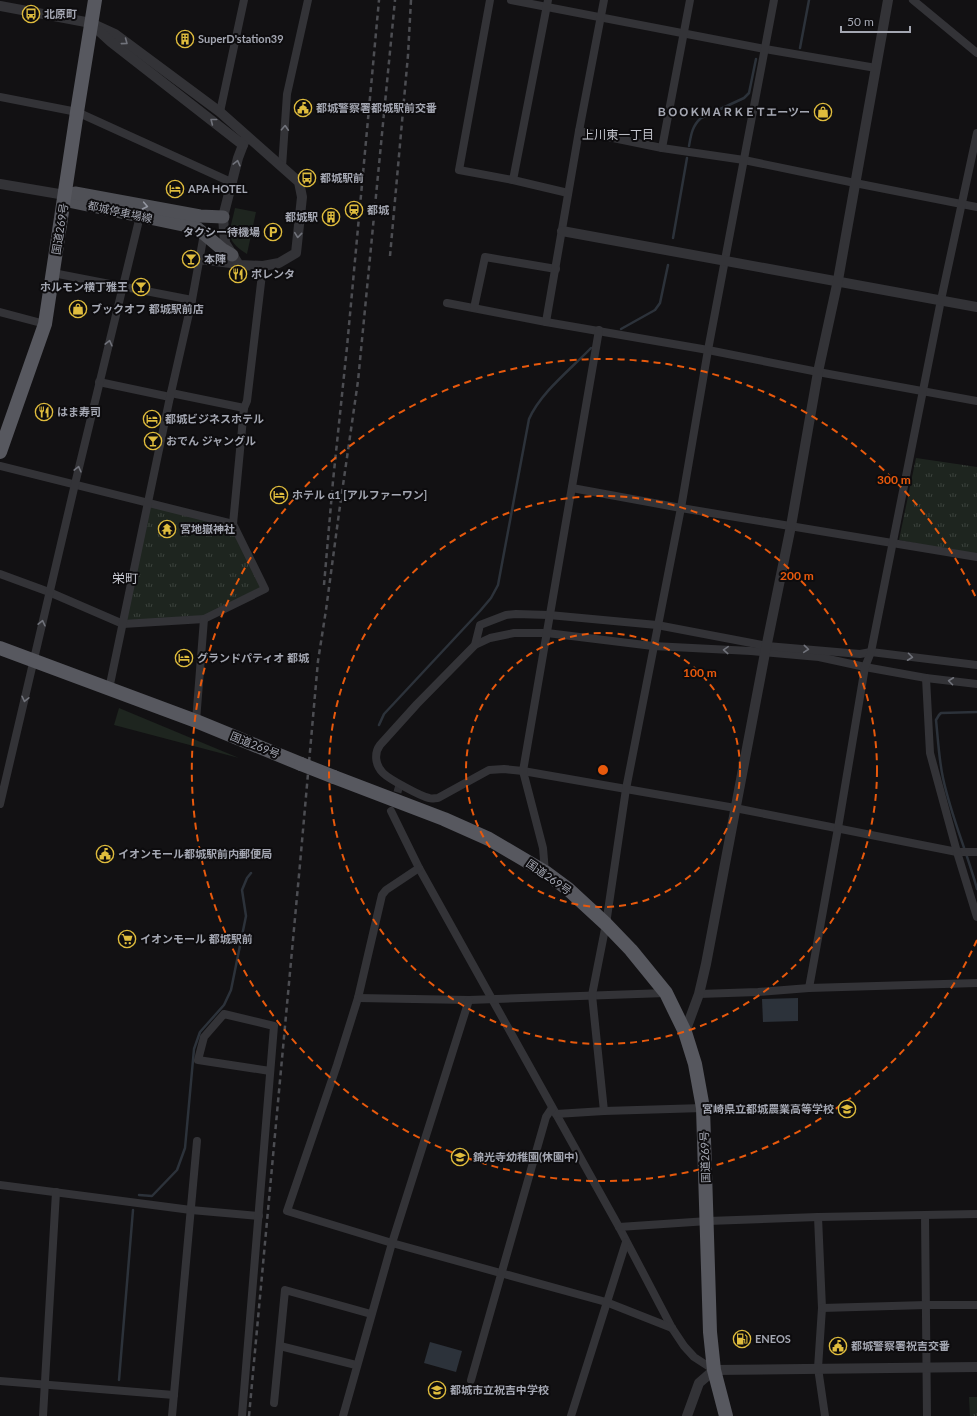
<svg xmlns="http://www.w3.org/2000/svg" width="977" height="1416" font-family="Lato,'Noto Sans JP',sans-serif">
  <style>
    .park { fill: url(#park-tufts) }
    .garden { fill: #1e251f }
    .water { fill: #2c323a }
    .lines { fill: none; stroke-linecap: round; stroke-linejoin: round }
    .stream { stroke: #2c323a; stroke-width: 2.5 }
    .minor-tunnel { stroke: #2f2f33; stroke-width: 8; stroke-dasharray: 8 4; stroke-linecap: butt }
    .minor { stroke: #333337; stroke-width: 8 }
    .tertiary { stroke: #333337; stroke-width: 10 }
    .primary { stroke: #4f5056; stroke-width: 13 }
    .trunk { stroke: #57585f; stroke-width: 14 }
    .rail { stroke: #4c4d52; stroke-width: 2.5; stroke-dasharray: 5 4; stroke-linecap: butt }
    .trunk-bridge { stroke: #57585f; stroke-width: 14 }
    .oneway { stroke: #71737b }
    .oneway2 { stroke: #9396a0 }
    .ring { fill: none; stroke: #e8590c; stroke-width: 2; stroke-dasharray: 7 5 }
    .labels { text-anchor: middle; stroke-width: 4; stroke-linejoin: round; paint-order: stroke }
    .poi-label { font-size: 11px; font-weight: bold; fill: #a4a7b2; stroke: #0d0c0e; text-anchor: start }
    .street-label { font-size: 11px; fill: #a4a7b2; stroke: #0d0c0e }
    .neighbourhood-label { font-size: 12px; fill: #c5c6ce; stroke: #0d0c0e }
    .quarter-label { font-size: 13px; fill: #c5c6ce; stroke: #0d0c0e }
    .centre { fill: #e8590c; stroke: #0d0c0e; stroke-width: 2 }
    .ring-label { font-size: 12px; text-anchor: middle; font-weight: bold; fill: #e8590c; stroke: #0d0c0e; stroke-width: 4; stroke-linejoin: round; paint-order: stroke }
  </style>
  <defs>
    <pattern id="park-tufts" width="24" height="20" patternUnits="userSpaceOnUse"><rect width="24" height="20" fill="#1e251f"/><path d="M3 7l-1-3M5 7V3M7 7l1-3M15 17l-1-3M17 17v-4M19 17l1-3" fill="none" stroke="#3c423d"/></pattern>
  </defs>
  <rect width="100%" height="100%" fill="#121113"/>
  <g class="park">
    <polygon points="916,458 977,467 977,555 899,540"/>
    <polygon points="148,503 233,524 265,589 204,619 123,624"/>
    <polygon points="969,1397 977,1397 977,1416 970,1416"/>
  </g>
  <g class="garden">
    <path d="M235 208 256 212 247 254C223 239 230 232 235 208Z"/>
    <polygon points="119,708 239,758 114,725"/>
  </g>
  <g class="water">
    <polygon points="798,998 798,1021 763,1022 762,999"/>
    <polygon points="430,1342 462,1351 456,1372 424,1363"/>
  </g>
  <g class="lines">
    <g class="stream">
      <polyline points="800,48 809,0"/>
      <path d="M689 146C691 135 692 126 701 118L744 98 749 93 756 59"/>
      <polyline points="673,238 687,158"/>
      <polyline points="621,329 655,310 660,303 668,265"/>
      <path d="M977 712 941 713 939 715 936 720C938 739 939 760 943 778 951 816 967 852 977 889"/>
      <path d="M379 725 384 714 480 611 491 598 498 585 529 419C541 392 571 369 591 348"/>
      <polyline points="139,1195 152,1196 177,1170 185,1148 194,1049 200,1032 224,1005 231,990 246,916 242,890 247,878 251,873"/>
      <polyline points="119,1380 133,1210"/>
    </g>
    <polyline class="minor-tunnel" points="394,804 399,787"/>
    <g class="minor">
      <polyline points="490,0 459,170 513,180 568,193"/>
      <polyline points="511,0 765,49 876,68"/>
      <polyline points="913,0 977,53"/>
      <polyline points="0,97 77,112 233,183"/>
      <polyline points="220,112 244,0"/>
      <polyline points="579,131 662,148 744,160 855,183 977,207"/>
      <polyline points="662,148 690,0"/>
      <polyline points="282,167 287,94 308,0"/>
      <polyline points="513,180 548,0"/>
      <polyline points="198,260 239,265"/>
      <polyline points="53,273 192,300"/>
      <polyline points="447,303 546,322 708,350 818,372 977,401"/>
      <polyline points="474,308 485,257 556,269"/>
      <polyline points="0,312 45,324"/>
      <polyline points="546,322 579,131 604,0"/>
      <polyline points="99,382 170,397"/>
      <polyline points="171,393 244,408"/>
      <polyline points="0,466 233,524"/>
      <polyline points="572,488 681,508 977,557"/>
      <polyline points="0,574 49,592 123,624 204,619 265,589 233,524 244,408 247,401 263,266"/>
      <polyline points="475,645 490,638 514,633 547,633 653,646 751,651 819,657 865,667 926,678 977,684"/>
      <path d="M977 665 871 652 860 654 767 646 657 625 549 615 516 614 506 615 480 625 475 645 417 704 380 745C374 753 375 765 383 773 389 779 420 796 429 798 432 799 435 798 438 798L489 770 504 769 523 771 735 808 957 852H977"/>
      <polyline points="926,678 930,753 957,852 977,917"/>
      <polyline points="109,689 170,397 192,300 204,234"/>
      <polyline points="196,721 204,619"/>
      <polyline points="0,804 75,484 140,216"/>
      <polyline points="391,811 419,868 619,1227 672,1328 684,1346 694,1357 714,1370"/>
      <polyline points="419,868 386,890 382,895 358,998 337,1065 287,1211 392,1243 606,1302 672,1328"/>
      <polyline points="545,872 543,848 523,771 599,330"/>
      <polyline points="809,988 838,828 865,667 871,652 941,300 977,133"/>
      <polyline points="699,994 758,992 809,988 977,983"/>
      <polyline points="358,998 469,1000 666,993"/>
      <polyline points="604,1111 592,995 606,924 626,789 681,508 708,350 774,0"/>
      <polyline points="556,1114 604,1111 703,1108"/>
      <polyline points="0,1185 191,1210 259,1216"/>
      <polyline points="925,1215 927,1416"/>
      <polyline points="818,1217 822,1308 818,1368 825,1416"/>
      <polyline points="619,1227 708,1221 818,1217 977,1214"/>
      <polyline points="822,1308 926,1305 977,1305"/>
      <polyline points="280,1346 356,1365"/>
      <polyline points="471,1380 546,1117 552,1108"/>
      <polyline points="0,1381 174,1395"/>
      <polyline points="274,1403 285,1290 371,1314"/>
      <polyline points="43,1416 56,1192"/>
      <polyline points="172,1416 197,1141"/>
      <polyline points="242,1416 274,1026 224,1014 204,1037 198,1060 270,1071"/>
      <polyline points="343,1416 392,1243 469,1000"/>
      <polyline points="571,1416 626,1242"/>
    </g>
    <g class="tertiary">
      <polyline points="0,6 91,23 115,34 220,112 299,182 302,197 296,253 279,263 263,266 239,265 225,243 223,217 238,158 246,137"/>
      <polyline points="99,31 111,42 243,145"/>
      <polyline points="0,184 65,195"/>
      <polyline points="562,231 977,307"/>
      <polyline points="685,1032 699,994 706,964 765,653 791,526 818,372 838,280 888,0"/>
      <polyline points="687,1416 699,1383 714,1370 977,1367"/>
    </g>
    <g class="primary">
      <polyline points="65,195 73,202 197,228 222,249 232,255"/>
      <polyline points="65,195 75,193 200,216 223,217"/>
    </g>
    <g class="trunk">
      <polyline points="0,452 45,324 77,112 95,0"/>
      <polyline points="0,648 196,721 301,764"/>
      <polyline points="334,777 444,819 489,839 545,872 568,889 606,924 631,950 666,993 685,1032 695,1064 703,1108 710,1332 714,1370 726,1416"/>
    </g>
    <g class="rail">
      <polyline points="390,256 408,55 411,0"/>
      <polyline points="324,585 333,481 347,347 379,0"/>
      <polyline points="249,1416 300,864 318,661 326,610 339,513 358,381 395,0"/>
    </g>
    <polyline class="trunk-bridge" points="301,764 334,777"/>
  </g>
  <defs><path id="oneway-chevron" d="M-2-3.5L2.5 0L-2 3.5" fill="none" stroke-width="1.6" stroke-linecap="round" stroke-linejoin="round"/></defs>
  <g class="oneway">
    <use href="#oneway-chevron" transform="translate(125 42) rotate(37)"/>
    <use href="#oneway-chevron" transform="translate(213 121) rotate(-142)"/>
    <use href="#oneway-chevron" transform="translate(285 128) rotate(-87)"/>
    <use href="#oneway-chevron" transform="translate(237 163) rotate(-76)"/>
    <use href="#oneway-chevron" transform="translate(298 235) rotate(96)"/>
    <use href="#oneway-chevron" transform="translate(109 343) rotate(-76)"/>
    <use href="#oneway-chevron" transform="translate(78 469) rotate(-76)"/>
    <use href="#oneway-chevron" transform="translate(42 623) rotate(-77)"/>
    <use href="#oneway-chevron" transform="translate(806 649) rotate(5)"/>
    <use href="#oneway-chevron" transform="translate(726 650) rotate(-177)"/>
    <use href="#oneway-chevron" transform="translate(910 657) rotate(7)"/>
    <use href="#oneway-chevron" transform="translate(951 681) rotate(-173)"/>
    <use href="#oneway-chevron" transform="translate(25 699) rotate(103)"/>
  </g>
  <use class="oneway2" href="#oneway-chevron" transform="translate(145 206) rotate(11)"/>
  <g class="ring">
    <circle cx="603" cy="770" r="137"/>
    <circle cx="603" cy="770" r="274"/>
    <path d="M977 940A411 411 0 1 1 977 600"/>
  </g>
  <defs>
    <symbol id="bus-ring" viewBox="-11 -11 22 22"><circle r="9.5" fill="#0d0c0e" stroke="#dfbc3d" stroke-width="1.5"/><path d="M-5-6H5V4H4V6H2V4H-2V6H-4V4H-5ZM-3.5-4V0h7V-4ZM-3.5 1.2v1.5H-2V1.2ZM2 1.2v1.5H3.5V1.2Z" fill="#dfbc3d"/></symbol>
    <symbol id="building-ring" viewBox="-11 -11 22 22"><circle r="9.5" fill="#0d0c0e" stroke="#dfbc3d" stroke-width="1.5"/><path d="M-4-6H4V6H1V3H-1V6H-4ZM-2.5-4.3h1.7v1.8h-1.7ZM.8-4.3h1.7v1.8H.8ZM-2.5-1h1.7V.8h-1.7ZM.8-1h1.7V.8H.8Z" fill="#dfbc3d"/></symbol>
    <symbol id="civic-ring" viewBox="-11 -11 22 22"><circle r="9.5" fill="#0d0c0e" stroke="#dfbc3d" stroke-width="1.5"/><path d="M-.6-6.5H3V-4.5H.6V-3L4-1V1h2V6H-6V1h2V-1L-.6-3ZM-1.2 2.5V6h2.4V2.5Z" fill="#dfbc3d"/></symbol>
    <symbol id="shop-ring" viewBox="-11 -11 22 22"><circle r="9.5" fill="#0d0c0e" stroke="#dfbc3d" stroke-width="1.5"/><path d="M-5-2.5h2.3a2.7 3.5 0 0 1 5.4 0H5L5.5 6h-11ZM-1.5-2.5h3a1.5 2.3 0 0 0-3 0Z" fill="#dfbc3d"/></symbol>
    <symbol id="hotel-ring" viewBox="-11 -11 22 22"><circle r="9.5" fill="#0d0c0e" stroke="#dfbc3d" stroke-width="1.5"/><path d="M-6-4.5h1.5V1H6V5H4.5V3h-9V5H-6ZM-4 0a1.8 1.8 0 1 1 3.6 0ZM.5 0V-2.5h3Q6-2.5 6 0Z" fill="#dfbc3d"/></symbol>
    <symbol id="station-ring" viewBox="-11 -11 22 22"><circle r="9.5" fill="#0d0c0e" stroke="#dfbc3d" stroke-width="1.5"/><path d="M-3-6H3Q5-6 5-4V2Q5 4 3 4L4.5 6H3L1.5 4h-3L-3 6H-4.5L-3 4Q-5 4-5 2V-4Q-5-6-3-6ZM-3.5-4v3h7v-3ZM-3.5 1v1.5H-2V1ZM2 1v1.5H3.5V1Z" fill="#dfbc3d"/></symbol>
    <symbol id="parking-ring" viewBox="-11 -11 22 22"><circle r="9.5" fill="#0d0c0e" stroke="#dfbc3d" stroke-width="1.5"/><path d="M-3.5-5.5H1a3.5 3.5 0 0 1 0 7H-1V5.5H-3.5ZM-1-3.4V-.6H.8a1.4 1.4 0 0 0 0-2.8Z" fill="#dfbc3d"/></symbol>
    <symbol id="bar-ring" viewBox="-11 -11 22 22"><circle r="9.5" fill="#0d0c0e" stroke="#dfbc3d" stroke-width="1.5"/><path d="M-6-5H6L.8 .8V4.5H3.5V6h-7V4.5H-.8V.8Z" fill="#dfbc3d"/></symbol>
    <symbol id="restaurant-ring" viewBox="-11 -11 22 22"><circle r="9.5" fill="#0d0c0e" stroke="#dfbc3d" stroke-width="1.5"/><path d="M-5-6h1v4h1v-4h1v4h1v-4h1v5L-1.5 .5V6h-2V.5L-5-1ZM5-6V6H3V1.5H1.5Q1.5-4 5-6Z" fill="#dfbc3d"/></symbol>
    <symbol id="temple-ring" viewBox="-11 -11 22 22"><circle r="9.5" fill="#0d0c0e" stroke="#dfbc3d" stroke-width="1.5"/><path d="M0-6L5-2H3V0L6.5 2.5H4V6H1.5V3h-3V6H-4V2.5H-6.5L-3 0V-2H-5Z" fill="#dfbc3d"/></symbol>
    <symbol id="supermarket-ring" viewBox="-11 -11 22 22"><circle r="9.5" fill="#0d0c0e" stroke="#dfbc3d" stroke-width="1.5"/><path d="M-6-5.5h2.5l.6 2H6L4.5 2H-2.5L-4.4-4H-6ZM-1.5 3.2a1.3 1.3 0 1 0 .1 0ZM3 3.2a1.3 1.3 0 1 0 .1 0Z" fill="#dfbc3d"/></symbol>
    <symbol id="school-ring" viewBox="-11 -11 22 22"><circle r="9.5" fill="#0d0c0e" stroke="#dfbc3d" stroke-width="1.5"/><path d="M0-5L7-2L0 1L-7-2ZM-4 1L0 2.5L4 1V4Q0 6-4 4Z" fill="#dfbc3d"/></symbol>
    <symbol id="fuel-ring" viewBox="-11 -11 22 22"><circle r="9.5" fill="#0d0c0e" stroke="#dfbc3d" stroke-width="1.5"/><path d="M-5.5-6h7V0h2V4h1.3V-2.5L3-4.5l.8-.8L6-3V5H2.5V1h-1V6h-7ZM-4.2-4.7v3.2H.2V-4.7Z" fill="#dfbc3d"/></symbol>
  </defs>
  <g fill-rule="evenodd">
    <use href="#bus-ring" x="21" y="4" width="20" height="20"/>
    <use href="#building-ring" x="175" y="29" width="20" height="20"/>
    <use href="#civic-ring" x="293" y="98" width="20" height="20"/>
    <use href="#shop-ring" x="813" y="102" width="20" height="20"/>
    <use href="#bus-ring" x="297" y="168" width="20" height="20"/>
    <use href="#hotel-ring" x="165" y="179" width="20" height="20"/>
    <use href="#station-ring" x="344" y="200" width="20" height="20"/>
    <use href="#building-ring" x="321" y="207" width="20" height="20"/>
    <use href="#parking-ring" x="263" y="222" width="20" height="20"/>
    <use href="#bar-ring" x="181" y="249" width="20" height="20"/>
    <use href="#restaurant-ring" x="228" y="264" width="20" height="20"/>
    <use href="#bar-ring" x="131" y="277" width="20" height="20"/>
    <use href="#shop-ring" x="68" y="299" width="20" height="20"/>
    <use href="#restaurant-ring" x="34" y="402" width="20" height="20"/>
    <use href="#hotel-ring" x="142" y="409" width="20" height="20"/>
    <use href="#bar-ring" x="143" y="431" width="20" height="20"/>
    <use href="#hotel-ring" x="269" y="485" width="20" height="20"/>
    <use href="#temple-ring" x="157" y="519" width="20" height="20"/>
    <use href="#hotel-ring" x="174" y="648" width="20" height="20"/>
    <use href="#civic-ring" x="95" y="844" width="20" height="20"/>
    <use href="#supermarket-ring" x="117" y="929" width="20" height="20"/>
    <use href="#school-ring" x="837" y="1099" width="20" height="20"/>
    <use href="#school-ring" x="450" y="1147" width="20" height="20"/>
    <use href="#fuel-ring" x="732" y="1329" width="20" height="20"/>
    <use href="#civic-ring" x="828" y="1336" width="20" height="20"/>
    <use href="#school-ring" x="427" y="1380" width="20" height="20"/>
  </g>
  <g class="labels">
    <g class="poi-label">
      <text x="44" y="18">北原町</text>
      <text x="198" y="43">SuperD'station39</text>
      <text x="316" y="112">都城警察署都城駅前交番</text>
      <text x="810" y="116" text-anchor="end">ＢＯＯＫＭＡＲＫＥＴエーツー</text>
      <text x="320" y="182">都城駅前</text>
      <text x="188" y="193">APA HOTEL</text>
      <text x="367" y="214">都城</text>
      <text x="318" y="221" text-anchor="end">都城駅</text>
      <text x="260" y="236" text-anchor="end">タクシー待機場</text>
      <text x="204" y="263">本陣</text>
      <text x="251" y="278">ポレンタ</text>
      <text x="128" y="291" text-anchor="end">ホルモン横丁雅王</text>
      <text x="91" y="313">ブックオフ 都城駅前店</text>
      <text x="57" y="416">はま寿司</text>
      <text x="165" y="423">都城ビジネスホテル</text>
      <text x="166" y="445">おでん ジャングル</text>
      <text x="292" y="499">ホテル α1 [アルファーワン]</text>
      <text x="180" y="533">宮地嶽神社</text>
      <text x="197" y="662">グランドパティオ 都城</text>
      <text x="118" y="858">イオンモール都城駅前内郵便局</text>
      <text x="140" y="943">イオンモール 都城駅前</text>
      <text x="834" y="1113" text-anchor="end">宮崎県立都城農業高等学校</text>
      <text x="473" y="1161">錦光寺幼稚園(休園中)</text>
      <text x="755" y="1343">ENEOS</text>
      <text x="851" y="1350">都城警察署祝吉交番</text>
      <text x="450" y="1394">都城市立祝吉中学校</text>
    </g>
    <g class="street-label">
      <text transform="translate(120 212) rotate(12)" y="4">都城停車場線</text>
      <text transform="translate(60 229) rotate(-81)" y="4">国道269号</text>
      <text transform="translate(255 745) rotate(22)" y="4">国道269号</text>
      <text transform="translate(549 877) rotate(35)" y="4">国道269号</text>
      <text transform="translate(705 1157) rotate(-92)" y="4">国道269号</text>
    </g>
    <g class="neighbourhood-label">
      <text x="618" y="139">上川東一丁目</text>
    </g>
    <g class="quarter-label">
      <text x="125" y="583">栄町</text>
    </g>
  </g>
  <circle cx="603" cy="770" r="6" class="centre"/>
  <g class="ring-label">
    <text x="894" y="484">300 m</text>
    <text x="797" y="580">200 m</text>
    <text x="700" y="677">100 m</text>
  </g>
  <path d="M841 26v6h69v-6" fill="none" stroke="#a4a7b2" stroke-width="2"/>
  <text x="847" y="26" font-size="12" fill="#a4a7b2" stroke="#0d0c0e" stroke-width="3" paint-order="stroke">50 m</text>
</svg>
